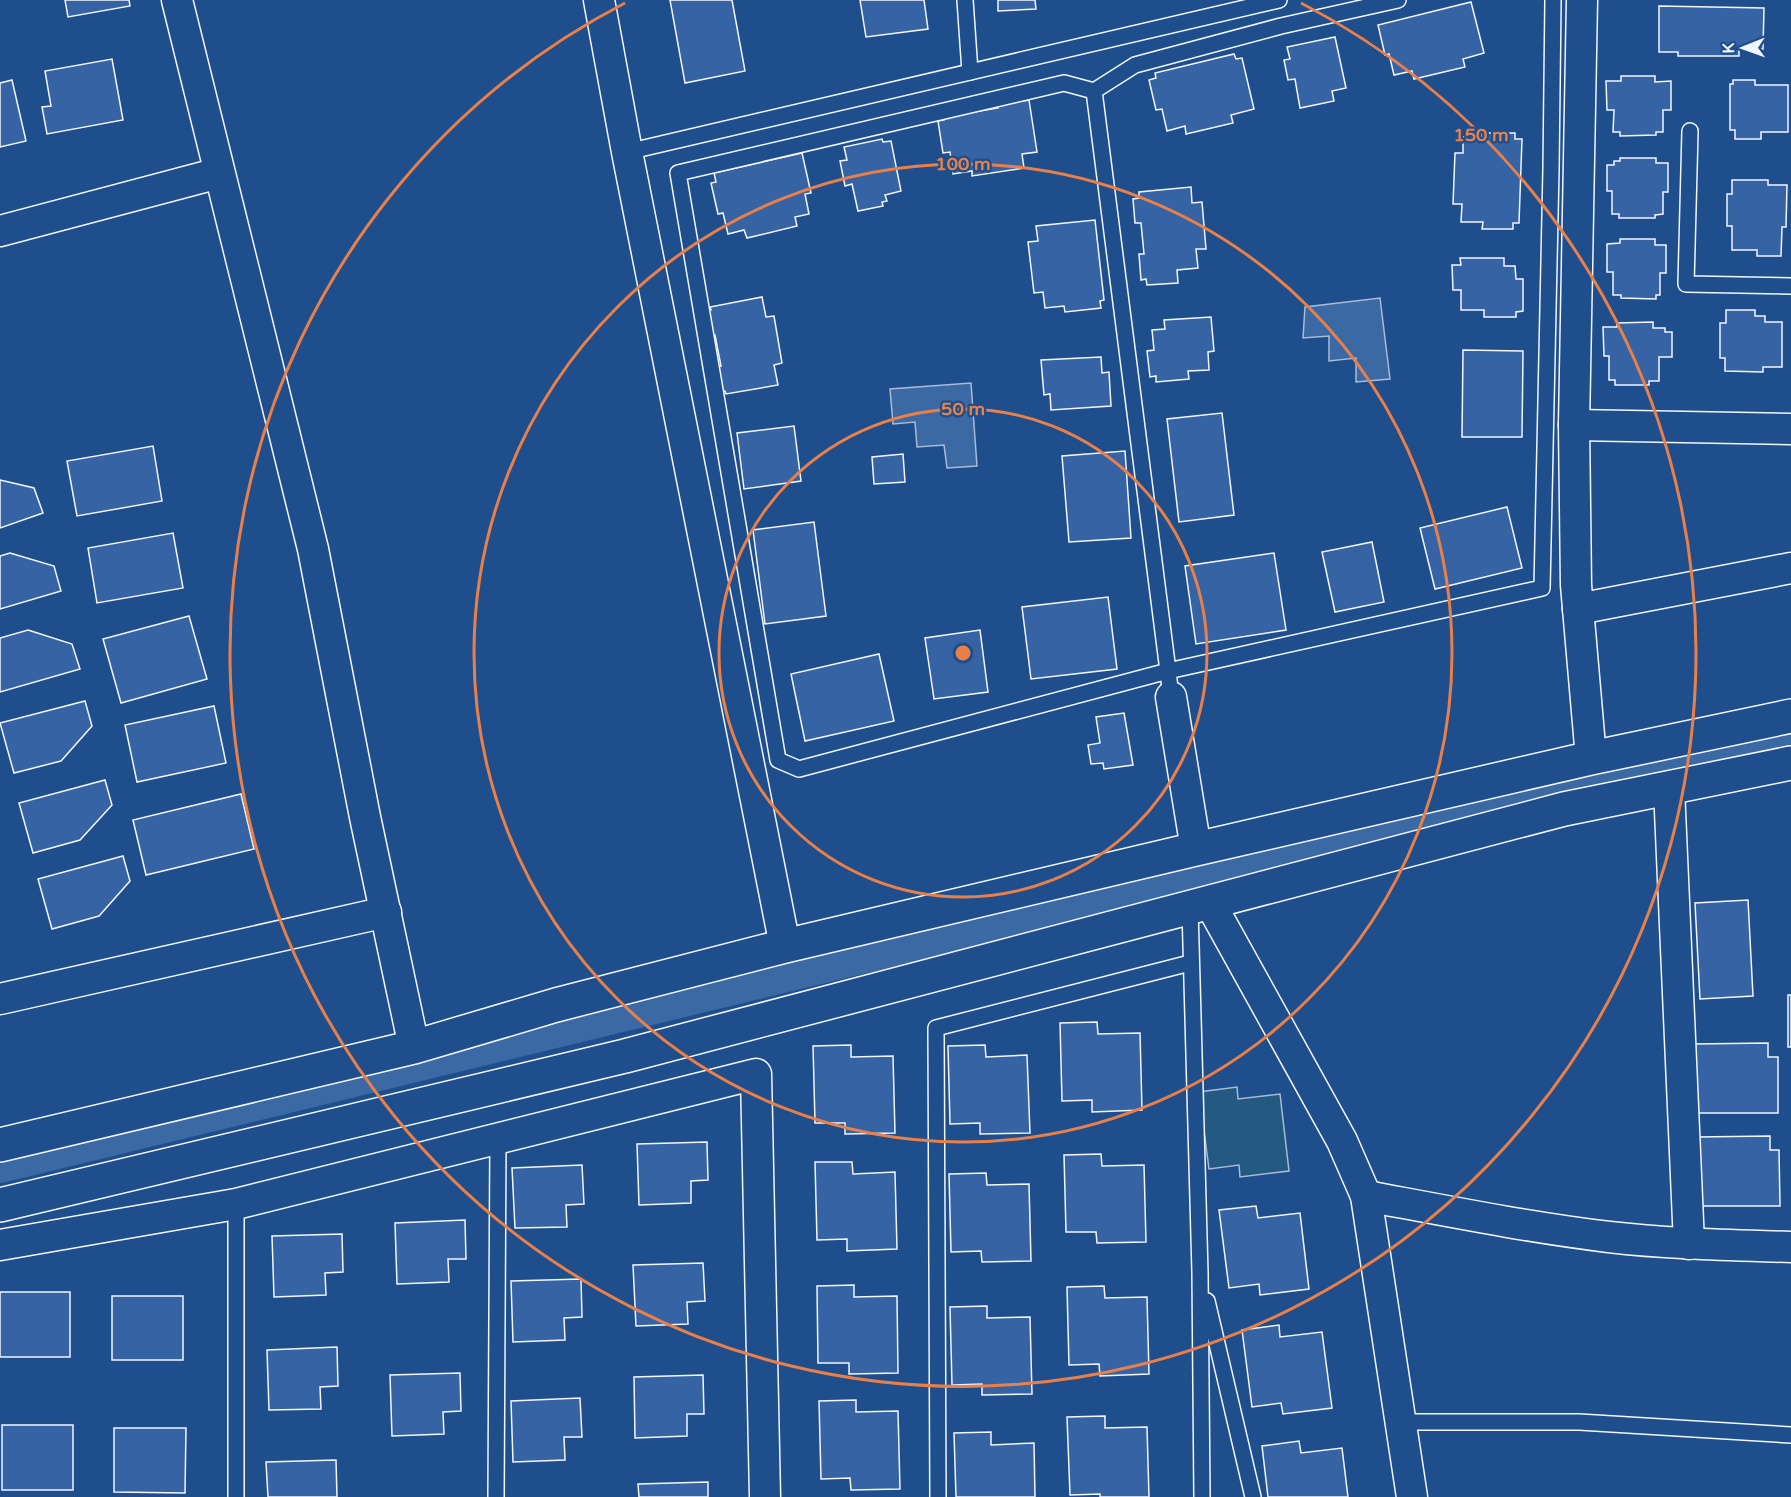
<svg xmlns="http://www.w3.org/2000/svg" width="1791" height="1497" font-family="'Varela Round',sans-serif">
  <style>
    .green { fill: #245a82; stroke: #a8bbd7; stroke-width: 1.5 }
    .water { fill: #3b69a3; stroke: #a8bbd7; stroke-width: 1.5 }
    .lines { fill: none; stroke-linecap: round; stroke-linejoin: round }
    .canal { stroke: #3b69a3; stroke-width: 34 }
    .building { fill: #3563a3; stroke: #f2f6ff; stroke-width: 1.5 }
    .lane-casing { stroke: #f2f6ff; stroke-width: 18 }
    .street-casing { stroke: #f2f6ff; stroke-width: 33 }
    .secondary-casing { stroke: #f2f6ff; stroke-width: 36 }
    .lane { stroke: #1f4e8c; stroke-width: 15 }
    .street { stroke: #1f4e8c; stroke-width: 30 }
    .secondary { stroke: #1f4e8c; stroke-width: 33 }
    .ring { fill: none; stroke: #ea8049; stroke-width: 3 }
    .centre { fill: #ea8049; stroke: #1f4e8c; stroke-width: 3 }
    .ring-label { font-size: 18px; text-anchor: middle; font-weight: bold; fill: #ea8049; stroke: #1f4e8c; stroke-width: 4.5; stroke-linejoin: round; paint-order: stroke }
  </style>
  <rect width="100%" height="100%" fill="#1f4e8c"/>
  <polygon class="green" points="1237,1087 1238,1099 1280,1094 1289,1171 1240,1177 1239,1165 1209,1169 1199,1092"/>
  <g class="water">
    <polygon points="1380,298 1390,379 1356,382 1356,358 1329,361 1329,336 1303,338 1305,307"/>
    <polygon points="971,383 977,466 947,468 944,445 917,447 915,422 893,424 890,389"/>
  </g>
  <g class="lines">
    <polyline class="canal" points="0,1166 1445,815 1791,740"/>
  </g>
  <g class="building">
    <polygon points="65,0 129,0 130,6 68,17"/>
    <polygon points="670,0 732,0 745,71 685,83"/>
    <polygon points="860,0 924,0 928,29 866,37"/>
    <polygon points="998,0 1035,0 1036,9 998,11"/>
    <polygon points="1471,2 1484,53 1463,59 1465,67 1414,79 1412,71 1394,75 1389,54 1385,55 1378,25"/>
    <polygon points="1659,6 1764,8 1763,49 1739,49 1739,56 1678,56 1678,52 1659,52"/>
    <polygon points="1335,37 1346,88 1332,91 1334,101 1300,108 1295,79 1288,80 1284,60 1290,59 1287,47"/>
    <polygon points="1234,54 1236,59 1242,58 1254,109 1231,115 1233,123 1186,134 1185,126 1167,131 1162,109 1156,110 1149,80 1156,78 1155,73"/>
    <polygon points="112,59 123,120 47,134 42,107 51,106 45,71"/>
    <polygon points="1621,76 1655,76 1655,82 1671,81 1671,110 1663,110 1663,132 1656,132 1656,135 1620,136 1620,132 1613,132 1614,110 1607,110 1606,81 1621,81"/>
    <polygon points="12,80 26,141 0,147 0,83"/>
    <polygon points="1733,80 1755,80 1755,85 1788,85 1788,132 1761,132 1761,139 1735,139 1735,130 1730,130 1730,84 1733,84"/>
    <polygon points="1022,96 1023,101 1029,100 1037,152 1022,154 1024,168 972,176 972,171 953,174 950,152 943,153 938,121 944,120 943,114 968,113 998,108 997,100"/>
    <polygon points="1486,133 1515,133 1515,139 1522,139 1519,223 1513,223 1513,229 1482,229 1483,222 1461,222 1462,204 1453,204 1455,153 1463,153 1463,137 1486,138"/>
    <polygon points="882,139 883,142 891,141 901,191 885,195 887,201 882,202 883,206 858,211 852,184 845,186 840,161 847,160 844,147"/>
    <polygon points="802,153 811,193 805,194 809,214 795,217 797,226 747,238 744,230 728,234 723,213 718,214 711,183 716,182 714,173"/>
    <polygon points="1620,158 1656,158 1656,163 1668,163 1668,192 1663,192 1663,214 1655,215 1655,218 1619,218 1619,214 1612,214 1612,191 1607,191 1607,165 1614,165 1614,161 1620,161"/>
    <polygon points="1732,180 1768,180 1768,185 1787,185 1786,227 1782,227 1781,256 1757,256 1757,250 1732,250 1732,226 1727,226 1727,194 1732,194"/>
    <polygon points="1191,187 1192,203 1202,202 1206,249 1196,249 1198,268 1177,270 1178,283 1147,285 1146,279 1141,280 1139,254 1144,254 1141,223 1135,223 1133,199 1139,198 1139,192"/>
    <polygon points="1095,220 1104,300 1100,301 1101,308 1065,312 1064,306 1045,308 1043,292 1034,293 1028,242 1038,241 1036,226"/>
    <polygon points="1620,239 1655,239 1655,245 1666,245 1666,273 1660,273 1660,295 1656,295 1656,299 1621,298 1621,295 1613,295 1613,272 1607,272 1607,244 1620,243"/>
    <polygon points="1460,258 1504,258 1504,266 1515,266 1516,279 1523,279 1523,311 1516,312 1516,317 1484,317 1484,310 1461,310 1461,290 1453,290 1452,265 1461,265"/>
    <polygon points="762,297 766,317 774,316 782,363 774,365 778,385 726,394 725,391 719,392 714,367 721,366 715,335 709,337 705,311 711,310 710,307"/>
    <polygon points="1726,310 1755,310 1755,316 1765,316 1765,322 1782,322 1782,367 1763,367 1763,372 1725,371 1725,358 1720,358 1720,323 1726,323"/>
    <polygon points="1211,317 1214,351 1208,352 1209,370 1188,371 1189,379 1156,382 1156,376 1150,377 1147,351 1154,350 1152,330 1165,329 1164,320"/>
    <polygon points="1653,322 1653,328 1665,328 1665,332 1672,332 1672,357 1659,357 1659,381 1649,381 1649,385 1615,385 1615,380 1609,380 1609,356 1604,356 1603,327 1617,327 1617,323"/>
    <polygon points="1463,350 1523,351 1522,437 1462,437"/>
    <polygon points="1101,357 1102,373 1109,372 1111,406 1051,410 1050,394 1044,395 1041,360"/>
    <polygon points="1222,413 1234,515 1179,522 1167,419"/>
    <polygon points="794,426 801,481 744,489 737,433"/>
    <polygon points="153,446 162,501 77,516 67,461"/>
    <polygon points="1125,451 1131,538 1069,542 1062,456"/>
    <polygon points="903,454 905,482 874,484 872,457"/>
    <polygon points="0,480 34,488 43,513 0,528"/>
    <polygon points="1507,507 1522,568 1435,589 1420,528"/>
    <polygon points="814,522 826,616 765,624 753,530"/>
    <polygon points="173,533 183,588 97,603 88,548"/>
    <polygon points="1372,542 1384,602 1335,612 1322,552"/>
    <polygon points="10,553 54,566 61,591 0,609 0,556"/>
    <polygon points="1274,553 1286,630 1196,644 1185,566"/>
    <polygon points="1108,597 1117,669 1031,679 1022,607"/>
    <polygon points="189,616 207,679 121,703 103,639"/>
    <polygon points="28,630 72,644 80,669 0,692 0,638"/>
    <polygon points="980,630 988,692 934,699 925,638"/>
    <polygon points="879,654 894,721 805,741 791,674"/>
    <polygon points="85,701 92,726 61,761 14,773 0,723"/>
    <polygon points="214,706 226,763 137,782 125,725"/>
    <polygon points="1124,713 1133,765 1104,769 1103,763 1091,764 1088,745 1100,743 1096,717"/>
    <polygon points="105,780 112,805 80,840 33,853 19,803"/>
    <polygon points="241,794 254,849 146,875 133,820"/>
    <polygon points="123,856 130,881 99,916 52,929 38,879"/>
    <polygon points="1748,900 1753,996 1700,999 1695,903"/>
    <rect x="1788" y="995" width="3" height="52"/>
    <polygon points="1097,1022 1098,1034 1140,1033 1142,1110 1092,1112 1092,1100 1062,1101 1060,1023"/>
    <polygon points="1768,1043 1768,1057 1778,1057 1778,1113 1695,1113 1694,1044"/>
    <polygon points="851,1045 851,1057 893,1056 895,1133 845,1134 845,1123 815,1123 813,1046"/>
    <polygon points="985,1045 986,1057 1027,1055 1030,1133 980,1134 980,1123 950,1124 948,1046"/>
    <polygon points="1770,1136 1770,1150 1779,1150 1780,1206 1697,1206 1696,1137"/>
    <polygon points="707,1142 708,1180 691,1181 691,1203 639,1205 637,1144"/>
    <polygon points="1101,1154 1102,1166 1144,1165 1146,1242 1097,1243 1096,1232 1066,1232 1064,1155"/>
    <polygon points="815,1162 852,1162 853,1174 895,1172 897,1249 847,1251 847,1239 817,1240"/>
    <polygon points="582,1165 584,1204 566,1205 567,1227 515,1228 512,1168"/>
    <polygon points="986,1173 987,1185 1029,1184 1031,1261 982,1262 981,1251 951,1252 949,1174"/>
    <polygon points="1256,1206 1258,1218 1300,1213 1309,1289 1260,1295 1259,1284 1229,1288 1219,1210"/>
    <polygon points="465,1220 466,1259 448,1259 449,1282 397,1284 395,1223"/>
    <polygon points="342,1234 343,1272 325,1273 326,1295 274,1297 272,1236"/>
    <polygon points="703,1263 705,1301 687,1302 688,1324 636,1326 633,1265"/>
    <polygon points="581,1279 582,1317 564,1318 565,1340 513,1342 511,1281"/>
    <polygon points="854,1285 854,1297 897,1296 898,1373 849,1374 849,1363 818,1363 817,1286"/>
    <polygon points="1104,1286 1105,1298 1147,1297 1149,1374 1100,1376 1099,1364 1069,1365 1067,1287"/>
    <rect x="0" y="1292" width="70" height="65"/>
    <rect x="112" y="1296" width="71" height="64"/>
    <polygon points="987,1306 987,1318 1030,1317 1032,1394 982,1395 982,1384 952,1385 950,1307"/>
    <polygon points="1279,1325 1280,1337 1322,1332 1332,1408 1283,1414 1281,1403 1252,1407 1242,1330"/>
    <polygon points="337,1347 338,1386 320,1387 321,1409 269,1410 267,1350"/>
    <polygon points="460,1373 461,1411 443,1412 444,1434 392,1436 390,1375"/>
    <polygon points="703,1375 704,1414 687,1414 687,1436 635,1438 634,1377"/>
    <polygon points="580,1398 582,1437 564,1437 565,1460 513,1462 511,1401"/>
    <polygon points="856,1400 856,1412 898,1411 900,1489 851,1490 850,1478 821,1479 819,1401"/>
    <polygon points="1105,1416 1105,1428 1147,1427 1149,1497 1100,1497 1100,1494 1070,1495 1067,1417"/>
    <rect x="2" y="1425" width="71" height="65"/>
    <polygon points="114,1428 186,1428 185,1493 114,1492"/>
    <polygon points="991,1432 991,1445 1034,1443 1035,1497 956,1497 954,1433"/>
    <polygon points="1299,1441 1301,1453 1342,1448 1348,1497 1268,1497 1262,1446"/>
    <polygon points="336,1460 337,1497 268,1497 266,1462"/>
    <polygon points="708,1482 708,1497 639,1497 638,1484"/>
  </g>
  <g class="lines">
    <defs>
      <g id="lane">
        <polyline points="965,0 970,72"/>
        <polyline points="1094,91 1135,65 1281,26 1398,0"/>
        <polyline points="1690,131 1686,284 1791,286"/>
        <polyline points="627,152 1279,0"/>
        <polyline points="1171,697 1168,671 1094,91 1064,83 678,173 778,760 799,769 1168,671 1542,588 1551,169 1553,0"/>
        <polyline points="1190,908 1200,1273 1202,1497"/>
        <polyline points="1207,1301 1253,1497"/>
        <polyline points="1400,1422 1579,1422 1791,1435"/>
        <polyline points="236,1497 236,1204"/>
        <polyline points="496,1497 498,1139"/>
        <polyline points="938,1497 936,1028 1190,963"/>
      </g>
      <g id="street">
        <polyline points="177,0 313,549 365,817 414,1047"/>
        <polyline points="599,0 627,152 785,946"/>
        <polyline points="1582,0 1574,425 1576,585 1591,758"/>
        <polyline points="0,231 219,173"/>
        <polyline points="1574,425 1791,429"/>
        <polyline points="1578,609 1791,568"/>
        <polyline points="1171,697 1196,849"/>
        <polyline points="1669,788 1689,1244"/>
        <polyline points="1210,903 1342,1141 1366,1196 1412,1497"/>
        <polyline points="0,999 386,912"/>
        <path d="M1366 1196C1447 1211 1527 1227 1609 1237 1669 1244 1730 1245 1791 1247"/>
        <polyline points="0,1245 236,1204 756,1074 765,1497"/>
      </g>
      <g id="secondary">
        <polyline points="0,1145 414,1047 556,1005 785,946 1196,849 1591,758 1791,716"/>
        <polyline points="0,1205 625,1056 1564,809 1791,763"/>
      </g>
    </defs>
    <use href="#lane" class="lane-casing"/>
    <use href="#street" class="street-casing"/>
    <use href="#secondary" class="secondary-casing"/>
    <use href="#lane" class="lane"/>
    <use href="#street" class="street"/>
    <use href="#secondary" class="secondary"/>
  </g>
  <g class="ring">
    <circle cx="963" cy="653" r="244"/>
    <circle cx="963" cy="653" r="489"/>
    <path d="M1301 3A733 733 0 1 1 625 3"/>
  </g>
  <circle cx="963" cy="653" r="9" class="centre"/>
  <g class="ring-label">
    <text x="1481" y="141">150 m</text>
    <text x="963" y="170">100 m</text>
    <text x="963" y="415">50 m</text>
  </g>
  <g transform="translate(1743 48) rotate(269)" stroke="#1f4e8c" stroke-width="4.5" paint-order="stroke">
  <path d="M0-4.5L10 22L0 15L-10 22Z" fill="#f2f6ff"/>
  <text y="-9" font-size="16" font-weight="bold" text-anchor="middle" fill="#f2f6ff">K</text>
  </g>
</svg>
